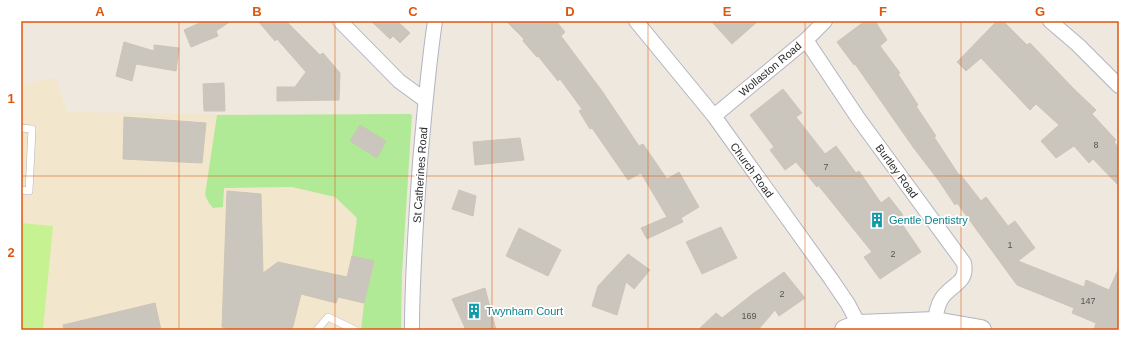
<svg xmlns="http://www.w3.org/2000/svg" width="1140" height="351" font-family="Helvetica,sans-serif">
  <style>
    .education { fill: #f2e7cd }
    .green { fill: #b1ea97 }
    .pitch { fill: #c7f292 }
    .building { fill: #cbc6bd; stroke: #cbc5b7 }
    .lines { fill: none; stroke-linecap: round; stroke-linejoin: round }
    .service-casing { stroke: #b2b4c1; stroke-width: 8 }
    .minor-casing { stroke: #b2b4c1; stroke-width: 16 }
    .secondary-casing { stroke: #b2b4c1; stroke-width: 22 }
    .service { stroke: #fff; stroke-width: 7 }
    .minor { stroke: #fff; stroke-width: 14 }
    .secondary { stroke: #fff; stroke-width: 20 }
    .grid { fill: none; stroke: #df570e; stroke-width: 1; stroke-opacity: 0.55 }
    .labels { text-anchor: middle; stroke-width: 3.5; stroke-linejoin: round; paint-order: stroke }
    .number-label { font-size: 9px; fill: #545351 }
    .street-label { font-size: 11px; fill: #2d2d2d; stroke: #fff }
    .culture-label { font-size: 11px; fill: #0d838f; stroke: #fff; text-anchor: start }
    .neatline { fill: none; stroke: #df570e; stroke-width: 1.5 }
    .grid-label { font-size: 13px; text-anchor: middle; font-weight: bold; fill: #df570e }
  </style>
  <rect width="100%" height="100%" fill="#efe8de"/>
  <polygon class="education" points="56,78 67,112 334,116 402,274 401,330 21,330 21,85 45,79"/>
  <polygon class="green" points="410,114 412,115 402,274 401,330 361,330 364,303 374,262 352,256 357,218 335,197 292,187 224,188 223,207 213,208 209,203 205,195 217,115"/>
  <polygon class="pitch" points="21,223 53,226 43,330 21,330"/>
  <g class="building">
    <polygon points="204,21 231,21 216,31 218,36 191,47 184,30"/>
    <polygon points="258,21 286,21 320,55 323,53 340,73 339,100 277,101 277,87 295,87 306,72 277,39 275,41"/>
    <polygon points="371,21 397,21 410,33 400,43 393,36 390,39"/>
    <polygon points="506,21 556,21 565,32 561,36 602,91 639,146 643,144 667,179 679,172 699,207 681,218 683,222 647,239 641,228 667,217 641,173 628,180 592,128 590,129 579,111 582,109 560,79 558,81 538,56 537,57 523,41 524,39"/>
    <polygon points="711,21 758,21 732,44"/>
    <polygon points="865,21 875,21 887,40 880,46 900,73 898,74 918,105 916,106 936,136 934,137 959,175 960,174 981,201 986,197 1008,226 1015,221 1035,248 1018,261 1084,287 1086,280 1109,290 1119,268 1119,330 1094,330 1096,323 1072,313 1074,308 1017,285 957,203 955,205 939,181 913,147 855,64 854,65 837,42"/>
    <polygon points="997,21 1003,21 1027,45 1030,43 1073,88 1096,110 1092,114 1116,140 1114,142 1119,148 1119,186 1093,159 1089,163 1074,146 1056,158 1041,141 1059,125 1036,104 1030,110 981,58 966,71 957,62"/>
    <polygon points="124,42 154,51 154,45 179,48 176,71 136,64 132,81 116,76"/>
    <polygon points="224,83 225,111 204,111 203,84"/>
    <polygon points="783,89 802,113 796,117 825,154 836,146 856,173 859,171 881,203 889,197 903,215 898,218 921,252 880,279 864,257 872,252 818,185 817,187 796,162 785,170 770,150 774,147 750,115"/>
    <polygon points="124,117 206,123 202,163 123,159"/>
    <polygon points="360,125 386,141 377,158 350,141"/>
    <polygon points="520,138 524,160 475,165 473,142"/>
    <polygon points="459,190 476,196 473,216 452,209"/>
    <polygon points="227,191 261,194 263,273 278,262 347,277 352,256 374,261 364,303 338,297 336,303 301,294 292,330 233,330 222,327"/>
    <polygon points="721,227 737,258 702,274 686,242"/>
    <polygon points="519,228 561,250 548,276 506,256"/>
    <polygon points="628,254 650,270 634,289 626,282 617,315 592,306 598,286"/>
    <polygon points="784,272 805,298 779,316 775,310 758,330 698,330 716,313 722,318 754,293"/>
    <polygon points="485,288 496,330 466,330 452,299"/>
    <polygon points="155,303 161,330 64,330 63,325"/>
  </g>
  <g class="lines">
    <defs>
      <g id="service">
        <polyline points="21,128 32,129 29,191 21,190"/>
        <polyline points="317,330 328,317 355,330"/>
      </g>
      <g id="minor">
        <polyline points="340,21 399,81 425,100"/>
        <polyline points="636,21 714,116 831,279 848,304 859,325"/>
        <polyline points="1050,21 1078,45 1119,86"/>
        <path d="M806 40 858 118 964 263C968 283 952 284 942 298 937 306 936 313 935 322"/>
        <polyline points="714,116 806,40 825,21"/>
        <path d="M412 330C412 274 416 219 420 163 424 116 428 68 435 21"/>
      </g>
      <polyline id="secondary" points="845,330 859,325 935,322 981,330"/>
    </defs>
    <use href="#service" class="service-casing"/>
    <use href="#minor" class="minor-casing"/>
    <use href="#secondary" class="secondary-casing"/>
    <use href="#service" class="service"/>
    <use href="#minor" class="minor"/>
    <use href="#secondary" class="secondary"/>
  </g>
  <path class="grid" d="M179 21V330M335 21V330M492 21V330M648 21V330M805 21V330M961 21V330M21 176H1119"/>
  <defs>
    <symbol id="building-bare" viewBox="-9 -9 18 18"><path d="M-4-6H4V6H1V3H-1V6H-4ZM-2.5-4.3h1.7v1.8h-1.7ZM.8-4.3h1.7v1.8H.8ZM-2.5-1h1.7V.8h-1.7ZM.8-1h1.7V.8H.8Z" fill="#0f9aa8" stroke="#fff" stroke-width="2.5" paint-order="stroke"/></symbol>
  </defs>
  <g fill-rule="evenodd">
    <use href="#building-bare" x="866" y="209" width="22" height="22"/>
    <use href="#building-bare" x="463" y="300" width="22" height="22"/>
  </g>
  <g class="labels">
    <g class="number-label">
      <text x="1096" y="148">8</text>
      <text x="826" y="170">7</text>
      <text x="1010" y="248">1</text>
      <text x="893" y="257">2</text>
      <text x="782" y="297">2</text>
      <text x="1088" y="304">147</text>
      <text x="749" y="319">169</text>
    </g>
    <g class="street-label">
      <text transform="translate(770 69) rotate(-40)" y="4">Wollaston Road</text>
      <text transform="translate(752 170) rotate(54)" y="4">Church Road</text>
      <text transform="translate(897 171) rotate(54)" y="4">Burtley Road</text>
      <text transform="translate(420 175) rotate(-86)" y="4">St Catherines Road</text>
    </g>
    <g class="culture-label">
      <text x="889" y="224">Gentle Dentistry</text>
      <text x="486" y="315">Twynham Court</text>
    </g>
  </g>
  <rect width="1140" height="351" fill="none" stroke="#ffffff" stroke-width="44"/>
  <rect x="22" y="22" width="1096" height="307" class="neatline"/>
  <g class="grid-label">
    <text x="100" y="16">A</text>
    <text x="257" y="16">B</text>
    <text x="413" y="16">C</text>
    <text x="570" y="16">D</text>
    <text x="727" y="16">E</text>
    <text x="883" y="16">F</text>
    <text x="1040" y="16">G</text>
    <text x="11" y="103">1</text>
    <text x="11" y="257">2</text>
  </g>
</svg>
